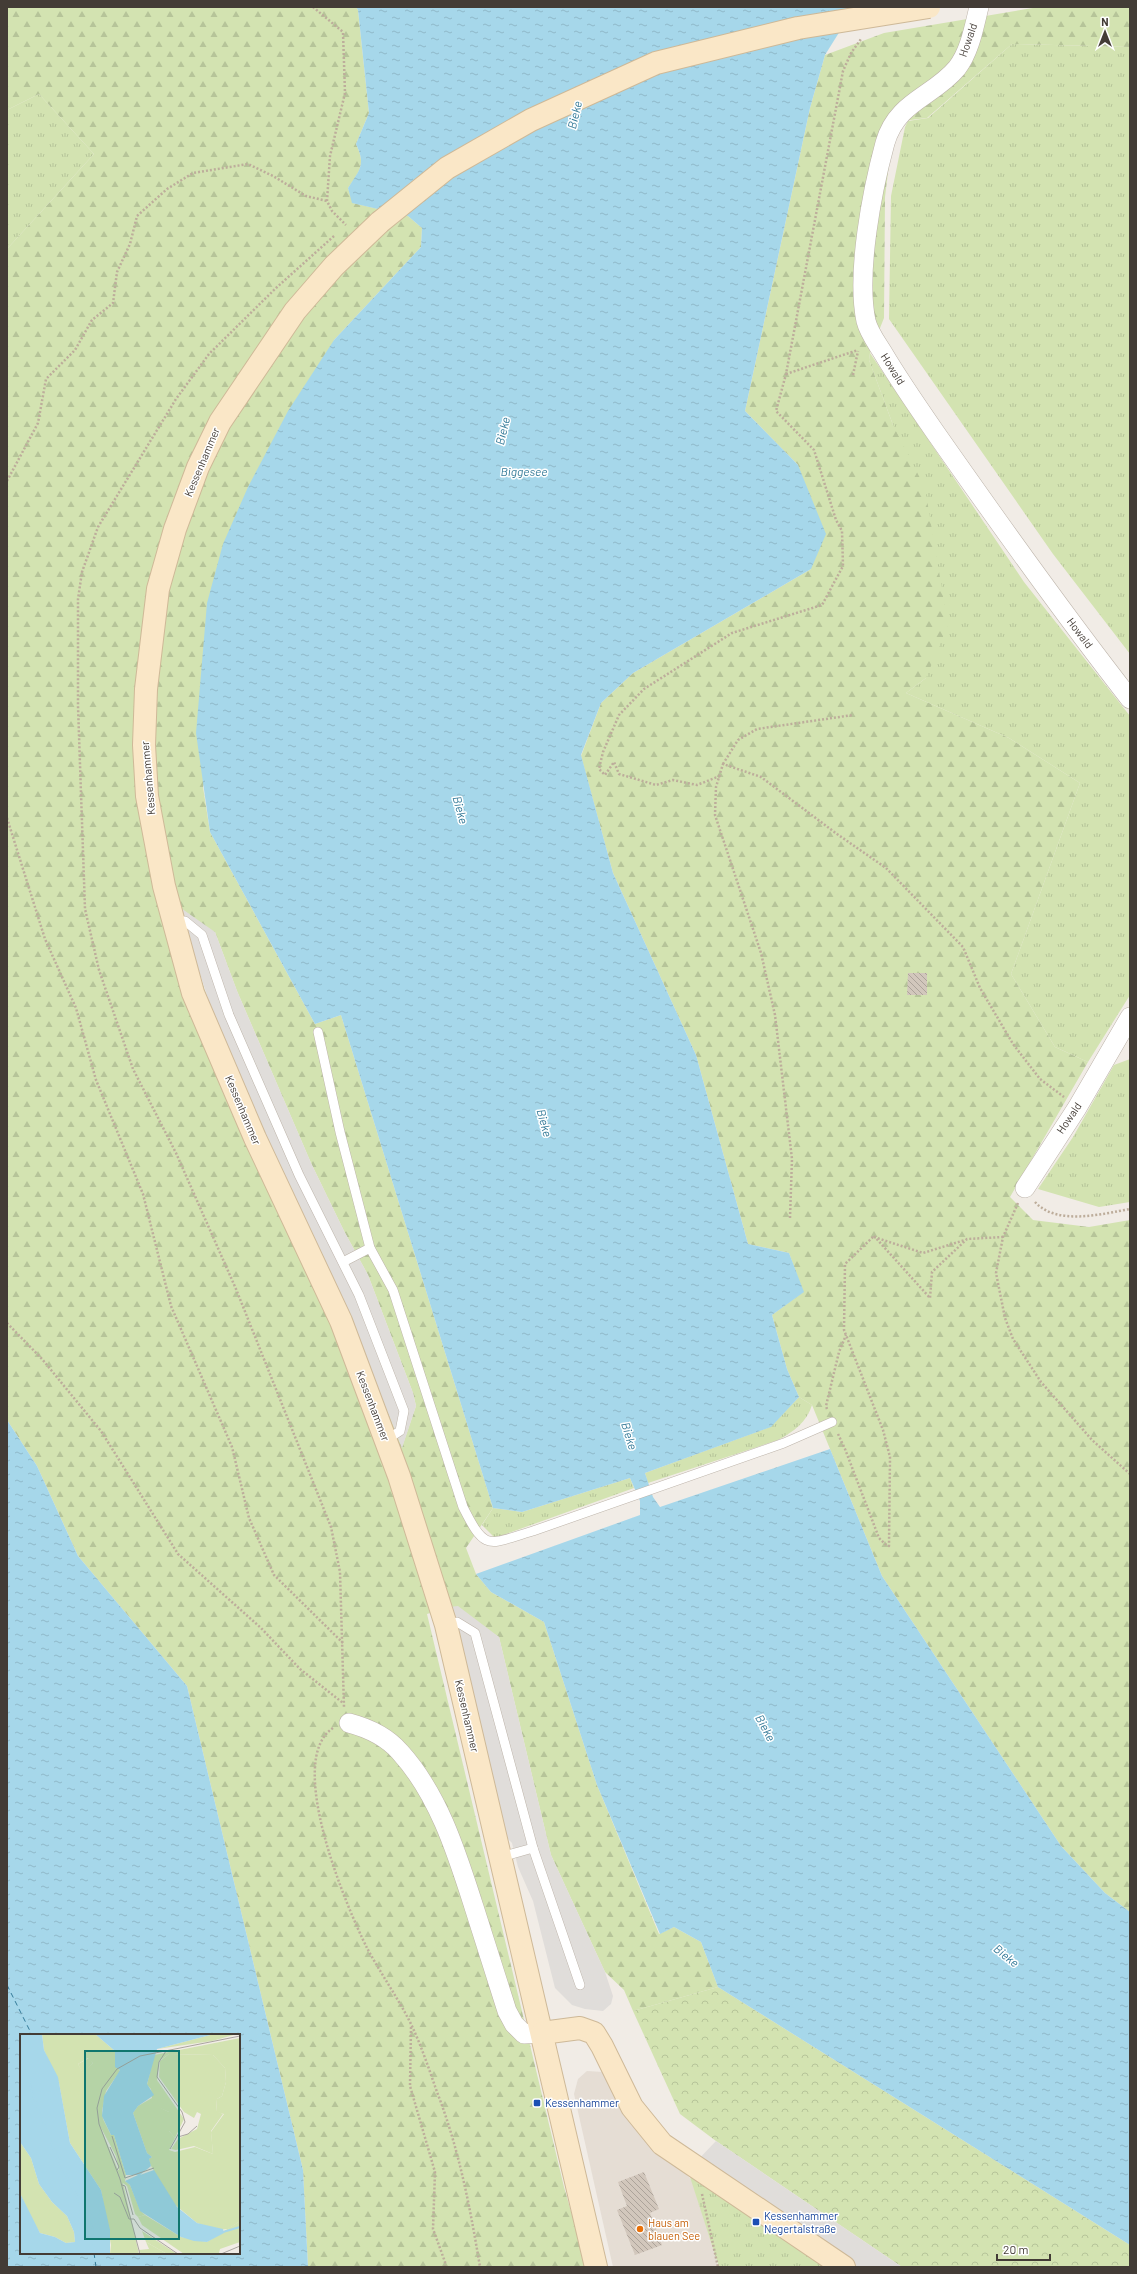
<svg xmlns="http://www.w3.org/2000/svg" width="1137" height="2274" font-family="Barlow,sans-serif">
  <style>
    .residential { fill: #e5ddd4 }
    .grass { fill: url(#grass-tufts) }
    .forest { fill: url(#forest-firs); fill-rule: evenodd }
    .park { fill: url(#park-crowns) }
    .parking { fill: #e0ddda }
    .water { fill: url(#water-ripples); fill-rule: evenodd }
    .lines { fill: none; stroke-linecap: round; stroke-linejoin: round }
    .ferry { stroke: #337a98; stroke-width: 1; stroke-dasharray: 5 4; stroke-linecap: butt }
    .building { fill: url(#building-back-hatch) }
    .lane-casing { stroke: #bcb3a9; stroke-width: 10 }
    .street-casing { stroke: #bcb3a9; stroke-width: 20 }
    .secondary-casing { stroke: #ceb998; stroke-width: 24 }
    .path { stroke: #bdad9b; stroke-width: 2.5; stroke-dasharray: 2 2; stroke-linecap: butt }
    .lane { stroke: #fff; stroke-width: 9 }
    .street { stroke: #fff; stroke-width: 19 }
    .secondary { stroke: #fae7c7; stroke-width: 22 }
    .secondary-bridge-casing { stroke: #ceb998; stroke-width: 24; stroke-linecap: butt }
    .secondary-bridge { stroke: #fae7c7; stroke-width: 22 }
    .transit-dot { fill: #1a4fb4; stroke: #fff; stroke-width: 1.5 }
    .food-dot { fill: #e8710a; stroke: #fff; stroke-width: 1.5 }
    .labels { text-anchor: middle; stroke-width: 3; stroke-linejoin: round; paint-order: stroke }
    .street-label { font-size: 11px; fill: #433c36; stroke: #fff }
    .transit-label { font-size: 11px; fill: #164399; stroke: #fff; text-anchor: start }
    .food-label { font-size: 11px; fill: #c56008; stroke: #fff; text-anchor: start }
    .water-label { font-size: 12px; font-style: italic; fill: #337a98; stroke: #fff }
    .inset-river { fill: none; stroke: #a6d7ea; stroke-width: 2 }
    .inset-road { fill: none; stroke: #aba6a0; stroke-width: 1 }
    .view { fill: #0f766e; fill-opacity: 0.15; stroke: #0f766e; stroke-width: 2 }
    .inset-edge { fill: none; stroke: #433c36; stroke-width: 2 }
  </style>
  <defs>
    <pattern id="grass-tufts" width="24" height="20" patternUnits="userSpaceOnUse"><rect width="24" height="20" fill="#d3e3b1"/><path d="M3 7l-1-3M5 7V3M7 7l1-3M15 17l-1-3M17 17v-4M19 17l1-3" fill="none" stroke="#b6c499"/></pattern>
    <pattern id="forest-firs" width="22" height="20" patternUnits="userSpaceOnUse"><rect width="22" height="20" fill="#d3e3b1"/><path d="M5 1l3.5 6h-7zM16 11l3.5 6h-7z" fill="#b6c499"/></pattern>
    <pattern id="park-crowns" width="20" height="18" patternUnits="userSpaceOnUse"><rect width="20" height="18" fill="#d3e3b1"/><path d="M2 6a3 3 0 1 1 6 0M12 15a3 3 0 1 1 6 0" fill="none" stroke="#b6c499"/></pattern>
    <pattern id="water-ripples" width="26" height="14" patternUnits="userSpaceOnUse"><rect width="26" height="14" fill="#a6d7ea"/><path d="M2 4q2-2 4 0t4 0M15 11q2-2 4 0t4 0" fill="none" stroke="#90b9c9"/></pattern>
    <pattern id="building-back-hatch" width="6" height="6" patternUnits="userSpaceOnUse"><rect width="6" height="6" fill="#d2c7bc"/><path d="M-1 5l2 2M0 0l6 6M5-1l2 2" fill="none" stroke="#aca39a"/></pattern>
  </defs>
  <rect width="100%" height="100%" fill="#f1ece6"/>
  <polygon class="residential" points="587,2071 603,2072 653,2142 699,2187 706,2209 718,2267 613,2267 574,2094 578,2079"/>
  <g class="grass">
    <polygon points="1012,44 1130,47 1130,654 1053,554 889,319 891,196 905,127 908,121 928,118"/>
    <polygon points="39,94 94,154 7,249 7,110"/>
    <polygon points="870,353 1024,582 1130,716 1130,995 1088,1062 1055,1047 1011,974 1080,783 1009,738 906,693 926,678 893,425 869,360"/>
    <polygon points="1130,1059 1130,1202 1099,1207 1038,1189 1073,1137 1114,1065"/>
    <path d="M799 1397 812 1405C807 1422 793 1432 778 1440L648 1483 645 1473 770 1427Z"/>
    <polygon points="630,1478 634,1488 495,1538 482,1525 493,1508 522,1512"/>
    <polygon points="690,2177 828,2267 719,2267"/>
  </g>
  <g class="forest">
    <path d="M7 7H356L358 10 369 113 356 144C366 165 360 170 348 188L353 203 408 216 422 228 421 247 334 340 203 787 210 832 315 1024 341 1015 493 1508 466 1548 476 1574 491 1592 544 1622 597 1785 659 1934 674 1927 701 1942 718 1987 633 2011 624 1990 605 1972 551 1855 499 1637 450 1607 427 1614 564 2187 587 2267H308L303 2170 187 1686 78 1556 37 1466 7 1420V249L94 154 39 94 7 110ZM215 932 237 991 311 1163 344 1231 368 1275 413 1393 416 1406 402 1447 348 1313 216 1023 192 953Z"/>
    <polygon points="1039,7 1130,7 1130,47 1012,44 927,118 894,122 885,197 884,318 870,353 869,360 893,425 925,488 948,625 926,678 906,693 1009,738 1080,783 1011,974 1055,1047 1088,1062 1010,1197 1033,1220 1089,1227 1130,1220 1130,1912 1105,1893 1061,1846 882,1576 812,1405 799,1397 787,1369 772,1315 803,1292 789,1253 748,1244 696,1055 613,873 581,756 601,703 633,673 811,569 798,465 745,411 810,108 825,55 884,33"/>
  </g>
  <polygon class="park" points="718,1987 1130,2245 1130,2267 902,2267 716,2141 680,2114 633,2011"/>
  <g class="parking">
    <polygon points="178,906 215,932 237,991 311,1163 344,1231 368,1275 413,1393 416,1406 402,1448 348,1313 267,1140 216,1023"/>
    <polygon points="458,1606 499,1637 551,1855 605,1972 613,1996 611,2004 603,2011 585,2009 572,2005 555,1988 533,1901 518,1867 512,1843 507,1838 450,1607"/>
    <polygon points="716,2141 902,2267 845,2267 693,2165"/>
  </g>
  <g class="water">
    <path d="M356 7H855L825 55 810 108 745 411 798 465 826 534 811 569 633 673 601 703 581 755 613 873 696 1055 748 1244 789 1253 804 1292 772 1315 787 1369 799 1397 771 1427 645 1473 653 1497 660 1507 830 1449 882 1576 1061 1846 1105 1893 1130 1912V2245L718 1987 701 1942 674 1927 660 1934 597 1785 544 1622 491 1592 476 1574 640 1515V1501L630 1478 522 1512 493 1508 341 1015 315 1024 210 832 196 733 207 603 223 544 248 487 288 411 334 340 421 247 422 228 408 216 352 203 348 188C360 169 366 165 356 144L369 113 358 10Z"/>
    <path d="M7 1420 37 1466 78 1556 187 1686 303 2170 308 2267H7ZM21 2035H239V2253H21Z"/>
  </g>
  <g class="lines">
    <g class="ferry">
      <polyline points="7,1985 32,2035"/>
      <polyline points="94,2253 96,2267"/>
    </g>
  </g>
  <g class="building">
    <polygon points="908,973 927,973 927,995 907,995"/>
    <polygon points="644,2172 659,2209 650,2213 662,2245 635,2255 617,2210 627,2206 618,2182"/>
  </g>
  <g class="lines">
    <defs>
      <g id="lane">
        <polyline points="173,921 185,921 202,935 229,1015 299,1175 359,1295 404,1411 400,1431 386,1440"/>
        <path d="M318 1032 340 1132 370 1248 393 1290 463 1507C486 1553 488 1544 533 1531L784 1443 832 1422"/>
        <polyline points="343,1262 370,1248"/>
        <polyline points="446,1625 457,1622 475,1633 533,1848 580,1985"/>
        <polyline points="501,1857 533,1848"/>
      </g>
      <g id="street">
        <path d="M979 7C974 27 970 51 957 68 933 97 897 101 885 143 872 191 856 273 866 321 869 333 877 343 883 353 899 380 917 406 935 432 998 522 1062 612 1130 699"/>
        <polyline points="1025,1188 1077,1108 1130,1017"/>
        <path d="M349 1723C368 1728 387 1737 400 1752 439 1795 457 1854 474 1907 485 1941 496 1976 507 2011L514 2024 524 2034 542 2033"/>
      </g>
      <g id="secondary">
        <polyline points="380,222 334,266 295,311 220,422 198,467 175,529 158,589 146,689 144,745 147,796 164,886 193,993 255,1138 341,1321 399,1476 446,1625 596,2267"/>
        <polyline points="542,2033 580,2028 594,2033 602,2046 632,2107 662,2144 844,2267"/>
      </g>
    </defs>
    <use href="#lane" class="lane-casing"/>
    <use href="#street" class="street-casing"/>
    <use href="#secondary" class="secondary-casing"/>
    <g class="path">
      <polyline points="313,7 343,32 345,93 330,156 327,201 332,211 346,225"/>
      <polyline points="334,236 276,288 209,354 176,399 98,527 82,572 78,599 78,706 85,909 99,970 133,1069 176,1153 236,1289 331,1527 340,1572 344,1707"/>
      <polyline points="786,374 858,350"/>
      <polyline points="853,375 858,351"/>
      <polyline points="7,481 38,423 46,379 75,350 92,320 113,303 117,272 130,244 137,216 167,189 193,173 248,164 273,176 306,196 327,201"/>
      <polyline points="723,764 738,740 757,729 853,715"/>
      <polyline points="720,776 697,785 673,780 656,785 619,774 614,762 605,775 599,769 603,752 619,715 644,689 732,633 822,605 843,566 842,531 836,520 814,450 776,411 786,374 843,71 851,53 861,39"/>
      <polyline points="7,818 45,939 76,1008 96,1080 143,1194 171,1306 232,1447 249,1518 274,1575 343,1643"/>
      <path d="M1035 1202C1057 1226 1102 1214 1130 1209"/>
      <polyline points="1018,1203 1003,1237 996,1273 1005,1318 1013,1339 1041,1382 1092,1440 1130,1474"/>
      <polyline points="790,1218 792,1159 775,1015 761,953 715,815 716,787 723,764 761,777 837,834 886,868 963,947 980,988 1013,1044 1040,1079 1064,1097"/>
      <polyline points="874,1236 930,1298 932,1272 967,1239 1003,1237"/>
      <polyline points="874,1237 923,1253 965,1240"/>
      <polyline points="7,1323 42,1359 101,1431 178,1554 261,1628 300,1669 343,1703"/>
      <polyline points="827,1409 826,1406 839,1352 846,1335"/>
      <polyline points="838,1434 845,1449 879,1538 885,1544 889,1546 890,1457 883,1430 844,1330 845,1264 874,1236"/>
      <path d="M333 1728C284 1760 347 1908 367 1948 381 1974 398 1998 411 2024 421 2045 429 2069 437 2092 459 2149 470 2207 480 2267"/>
      <polyline points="411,2027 410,2086 435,2172 433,2229 445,2262 445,2267"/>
      <polyline points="702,2194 718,2267"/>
    </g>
    <use href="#lane" class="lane"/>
    <use href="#street" class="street"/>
    <use href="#secondary" class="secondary"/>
    <defs>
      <polyline id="secondary-bridge" points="380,222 447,168 531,120 656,63 798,28 929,7"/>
    </defs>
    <use href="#secondary-bridge" class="secondary-bridge-casing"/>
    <use href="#secondary-bridge" class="secondary-bridge"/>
  </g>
  <g class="transit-dot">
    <rect x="533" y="2099" width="8" height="8" rx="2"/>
    <rect x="752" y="2218" width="8" height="8" rx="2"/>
  </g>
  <circle class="food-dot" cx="640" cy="2229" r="4"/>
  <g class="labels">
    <g class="street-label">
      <text transform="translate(968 40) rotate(-71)" y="4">Howald</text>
      <text transform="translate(893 369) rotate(58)" y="4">Howald</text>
      <text transform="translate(202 462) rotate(-67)" y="4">Kessenhammer</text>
      <text transform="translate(1080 633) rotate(53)" y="4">Howald</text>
      <text transform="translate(148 778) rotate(-95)" y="4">Kessenhammer</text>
      <text transform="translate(243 1110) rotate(67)" y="4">Kessenhammer</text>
      <text transform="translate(1069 1118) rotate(-56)" y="4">Howald</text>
      <text transform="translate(373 1406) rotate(69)" y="4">Kessenhammer</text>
      <text transform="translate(467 1716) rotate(77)" y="4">Kessenhammer</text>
    </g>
    <g class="transit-label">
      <text x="545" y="2107">Kessenhammer</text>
      <text x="764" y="2220">Kessenhammer<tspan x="764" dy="13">Negertalstraße</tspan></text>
    </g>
    <g class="food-label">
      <text x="648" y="2227">Haus am<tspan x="648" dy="13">blauen See</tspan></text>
    </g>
    <g class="water-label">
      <text transform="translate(575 115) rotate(-77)" y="4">Bieke</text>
      <text transform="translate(503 431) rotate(-77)" y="4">Bieke</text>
      <text x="524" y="476">Biggesee</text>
      <text transform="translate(460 810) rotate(75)" y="4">Bieke</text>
      <text transform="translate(544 1123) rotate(75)" y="4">Bieke</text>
      <text transform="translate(629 1436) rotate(73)" y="4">Bieke</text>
      <text transform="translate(765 1728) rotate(61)" y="4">Bieke</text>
      <text transform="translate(1006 1956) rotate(39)" y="4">Bieke</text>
    </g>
  </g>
  <g transform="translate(20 2034)">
    <rect width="220" height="220" fill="#f1ece6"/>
    <path d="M149 20 193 21 205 34 206 48 202 62 197 65 196 77 203 80 191 97 193 120 174 112 156 116 151 115 158 105 177 95 181 80 177 78 174 84 164 78 139 43 140 27ZM69 24 73 29 63 40 58 30ZM137 46 164 85 155 104 149 97V78L140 74ZM122 197 157 220H147L126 208Z" fill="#d3e3b1"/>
    <path d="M22 0H75L95 17V30L100 37 86 57 82 77 83 85 91 101H94L106 141 105 147 110 151 120 176 125 181 118 183 115 180 107 152 103 149 119 220H90L91 211 81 156 50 109 39 49 24 16ZM68 24 73 29 63 39 58 30ZM80 92 96 122 99 136H98ZM194 0H217L192 7 137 15ZM220 4V187L208 195 197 196 177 189 153 169 130 130 129 125 132 123 127 119 113 79 118 72 132 64 131 55 127 51 134 21ZM149 20 193 21 205 34 206 48 202 62 197 65 196 78 204 80 191 98 193 120 175 113 155 118 149 116 155 104 149 97 155 81 141 74 144 68 137 46 139 27ZM0 108 11 124 19 150 32 168 47 182 54 198 55 208 46 209 35 203 20 199 12 186 0 159ZM126 208 147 220H121L119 216 129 215Z" fill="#d3e3b1" fill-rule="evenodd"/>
    <path d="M125 181 161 203 187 208 220 187V208L200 215 199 219 164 220 122 191 118 183Z" fill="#d3e3b1"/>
    <path d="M0 0H22L24 16 38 43 50 109 81 156 90 196V220H0V159L20 199 35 203 46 209 55 208 54 198 47 182 32 168 19 150 11 124 0 108ZM75 0H194L137 15 127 50 134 61 118 72 113 79 127 119 132 123 129 125 131 132 120 141 134 136 157 173 177 189 203 195 204 199 187 208 174 207 161 203 120 177 110 151 105 147 118 141H106L94 101H91L82 82 84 62 100 36 95 33V17Z" fill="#a6d7ea"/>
    <path class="inset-river" d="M0 10 12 59 36 121 72 193 74 211 70 220M203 198 220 193M0 202 15 220"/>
    <path class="inset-road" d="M146 17 139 28 137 43 162 78 165 88 150 115M92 102 105 144 134 134M158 103 168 100 177 92M90 113 99 133 97 136M102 151 105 152 113 181M94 159 100 163 109 185H114L120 194 158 220M120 220 100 145 79 90 77 74 82 55 97 35 120 22 220 2M201 220 220 212"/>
    <path class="view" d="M65 17H159V205H65Z"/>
    <rect width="220" height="220" class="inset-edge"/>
  </g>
  <rect width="1137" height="2274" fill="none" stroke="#433c36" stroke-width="16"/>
  <g transform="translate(1105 32)" stroke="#ffffff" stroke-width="3" paint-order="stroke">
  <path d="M0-3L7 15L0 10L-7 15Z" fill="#433c36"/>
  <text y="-6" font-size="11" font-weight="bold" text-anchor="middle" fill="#433c36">N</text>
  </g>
  <path d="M997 2254v6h53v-6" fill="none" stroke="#433c36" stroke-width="2"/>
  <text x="1003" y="2254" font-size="12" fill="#433c36" stroke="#ffffff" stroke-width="3" paint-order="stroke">20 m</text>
</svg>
